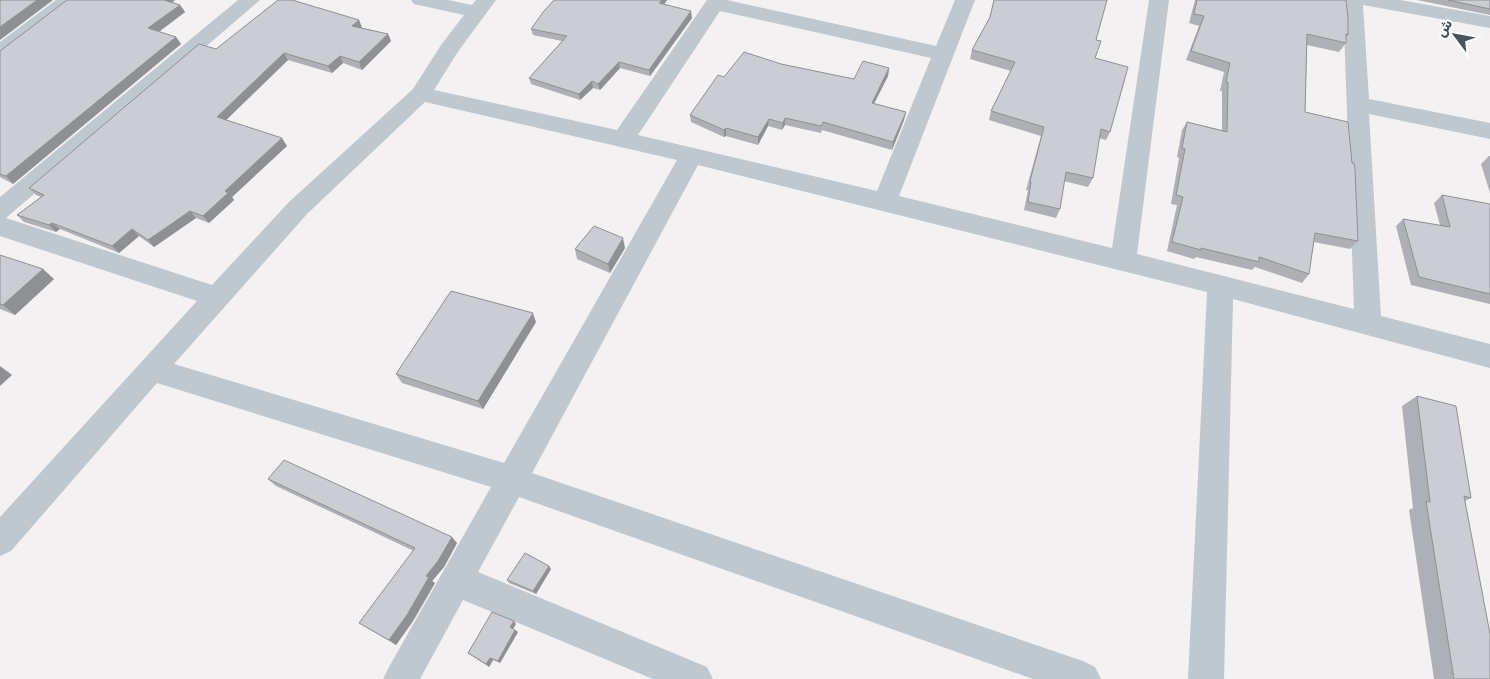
<svg xmlns="http://www.w3.org/2000/svg" width="1490" height="679" font-family="Rubik,Cairo,sans-serif">
  <style>
    .lines { fill: none; stroke-linecap: round; stroke-linejoin: round }
    .minor { fill: #bfc8cf; fill-rule: evenodd }
    .wall { fill: #afb0b5 }
    .shaded-wall { fill: #8e9094 }
    .building { fill: #cbcdd3; stroke: #8e9094 }
  </style>
  <rect width="100%" height="100%" fill="#f3f1f1"/>
  <g class="lines">
    <g class="minor">
      <polygon points="56,0 79,0 7,57 0,59 0,42"/>
      <path d="M238 0H260L6 218 212 285 289 202 413 89 441 45 464 15 414 4 411 0H448L472 5 476 0H496L457 53 434 90 617 130 707 0H727L936 46 955 0H975L899 196 1112 248 1149 0H1169L1137 254 1354 309 1343 0H1400L1490 16V28L1363 5 1369 99 1490 123V139L1369 114 1381 316 1490 344V368L1233 299 1224 679H1188L1207 292 698 165 532 473 1083 661 1095 667 1101 679H1033L519 497 478 572 707 667 713 679H653L463 600 420 679H383L389 667 491 487 157 383 11 551 0 556V517L197 301 0 236V197ZM720 11 931 58 877 191 638 135ZM425 102 677 160 504 463 174 364 307 214Z"/>
    </g>
  </g>
  <g class="wall">
    <polygon points="67,0 175,0 172,2 180,5 185,12 159,32 176,37 181,44 13,184 0,177 0,51"/>
    <polygon points="554,0 667,0 664,4 692,18 650,76 620,68 600,90 593,88 580,100 531,84 529,78 562,41 533,35 531,29"/>
    <polygon points="994,0 1107,0 1096,40 1095,58 1110,132 1106,140 1099,138 1093,178 1088,187 1064,181 1060,209 1056,218 1024,210 1028,190 1026,190 1041,136 989,120 991,111 1011,71 970,59 972,50 989,19"/>
    <polygon points="1195,0 1346,0 1348,35 1346,38 1346,43 1339,52 1307,45 1305,112 1358,241 1350,249 1314,242 1309,274 1302,283 1255,267 1252,270 1196,257 1194,259 1167,251 1177,205 1171,204 1179,158 1177,157 1182,130 1187,122 1222,130 1222,91 1220,91 1224,72 1186,60 1199,26 1189,23"/>
    <polygon points="1417,0 1490,0 1490,15"/>
    <polygon points="359,20 362,28 388,34 391,41 362,70 343,63 332,73 288,60 226,120 287,146 232,197 234,200 209,223 196,218 154,247 139,236 119,253 60,229 56,232 24,222 17,215 41,197 36,195 29,188 216,49"/>
    <polygon points="889,68 888,76 874,104 906,112 904,120 892,150 822,130 821,133 785,125 782,130 768,126 758,145 726,136 724,137 691,122 690,115 724,77 854,79"/>
    <polygon points="1489,156 1490,156 1490,193 1481,164"/>
    <polygon points="1442,195 1490,204 1490,304 1411,285 1396,226 1403,219 1440,225 1434,203"/>
    <polygon points="625,248 610,273 577,259 575,249"/>
    <polygon points="0,255 54,279 15,315 0,309"/>
    <polygon points="536,322 483,409 402,383 396,374"/>
    <polygon points="1417,396 1471,498 1465,501 1490,679 1434,679 1409,510 1413,508 1402,406"/>
    <polygon points="268,479 457,543 444,567 432,581 435,583 413,621 396,645 359,623 414,551 276,486"/>
    <polygon points="549,566 551,569 536,594 509,583 507,580"/>
    <polygon points="516,624 513,629 518,632 500,663 493,660 489,667 468,653"/>
  </g>
  <g class="shaded-wall">
    <polygon points="37,0 53,0 0,40 0,27"/>
    <polygon points="162,0 175,0 166,7"/>
    <polygon points="662,0 667,0 660,10 659,3"/>
    <polygon points="180,5 185,12 153,36 148,28"/>
    <polygon points="691,11 692,18 650,76 649,70"/>
    <polygon points="359,20 362,28 356,33 352,26"/>
    <polygon points="388,34 391,41 362,70 359,62"/>
    <polygon points="176,37 181,44 13,184 6,176"/>
    <polygon points="284,53 288,60 222,124 217,117"/>
    <polygon points="340,56 343,63 332,73 328,66"/>
    <polygon points="619,62 620,68 600,90 598,84"/>
    <polygon points="889,68 888,76 870,111 872,103"/>
    <polygon points="592,81 593,88 580,100 579,94"/>
    <polygon points="906,112 904,120 892,150 893,142"/>
    <polygon points="785,118 785,125 782,130 783,123"/>
    <polygon points="769,119 768,126 758,145 758,137"/>
    <polygon points="726,128 726,136 724,137 724,130"/>
    <polygon points="282,138 287,146 232,197 234,200 209,223 203,216 225,191"/>
    <polygon points="190,211 196,218 154,247 148,240"/>
    <polygon points="52,223 60,229 56,232 49,225"/>
    <polygon points="132,229 139,236 119,253 112,246"/>
    <polygon points="623,238 625,248 610,273 608,264"/>
    <polygon points="43,269 54,279 15,315 3,305"/>
    <polygon points="533,313 536,322 483,409 478,401"/>
    <polygon points="0,366 12,375 0,386"/>
    <polygon points="452,537 457,543 444,567 432,581 435,583 413,621 396,645 389,640 426,576"/>
    <polygon points="549,566 551,569 536,594 533,591"/>
    <polygon points="514,621 516,624 512,630 510,627"/>
    <polygon points="515,630 518,632 500,663 498,661"/>
    <polygon points="490,658 493,660 489,667 486,664"/>
  </g>
  <g class="building">
    <polygon points="0,0 37,0 0,27"/>
    <polygon points="67,0 164,0 180,5 148,28 176,37 6,176 0,174 0,51"/>
    <polygon points="278,0 292,0 359,20 352,26 388,34 359,62 340,56 328,66 284,53 217,117 282,138 225,191 228,193 203,216 190,211 148,240 132,229 112,246 52,223 49,225 17,215 44,195 29,188 199,44 216,49"/>
    <polygon points="554,0 662,0 659,3 691,11 649,70 619,62 598,84 592,81 579,94 529,78 567,36 531,29 544,11"/>
    <polygon points="994,0 1107,0 1096,40 1101,41 1095,58 1128,67 1110,132 1101,129 1093,178 1066,172 1060,209 1028,202 1031,182 1030,181 1044,127 991,111 1015,62 972,50 990,17"/>
    <polygon points="1197,0 1346,0 1348,18 1348,35 1346,34 1346,43 1307,34 1305,112 1348,122 1352,163 1354,163 1355,169 1358,241 1315,233 1309,274 1259,257 1259,262 1201,248 1201,250 1172,242 1183,197 1176,195 1185,149 1182,148 1187,122 1227,132 1228,82 1226,82 1230,63 1191,51 1204,16 1194,14"/>
    <polygon points="1448,0 1490,0 1490,9"/>
    <polygon points="744,52 781,64 854,79 863,61 889,68 872,103 906,112 893,142 823,122 821,126 785,118 783,123 769,119 758,137 726,128 724,130 690,115 718,75 724,77"/>
    <polygon points="1442,195 1490,204 1490,294 1419,277 1403,219 1450,227"/>
    <polygon points="594,226 623,238 608,264 575,249"/>
    <polygon points="0,255 43,269 3,305 0,304"/>
    <polygon points="451,291 533,313 478,401 396,374"/>
    <polygon points="1417,396 1456,406 1471,498 1464,496 1490,634 1490,679 1454,679 1426,501 1430,502"/>
    <polygon points="284,460 452,537 438,561 426,576 429,577 407,615 389,640 359,623 415,548 268,479"/>
    <polygon points="525,553 549,566 533,591 507,580"/>
    <polygon points="492,612 514,621 510,627 515,630 498,661 490,658 486,664 468,653"/>
  </g>
  <g transform="translate(1455 35) rotate(302)" stroke="#ffffff" stroke-width="4" paint-order="stroke">
  <path d="M0-4L9 19L0 12L-9 19Z" fill="#49535e"/>
  <text y="-8" font-size="14" font-weight="bold" text-anchor="middle" fill="#49535e">ش</text>
  </g>
</svg>
